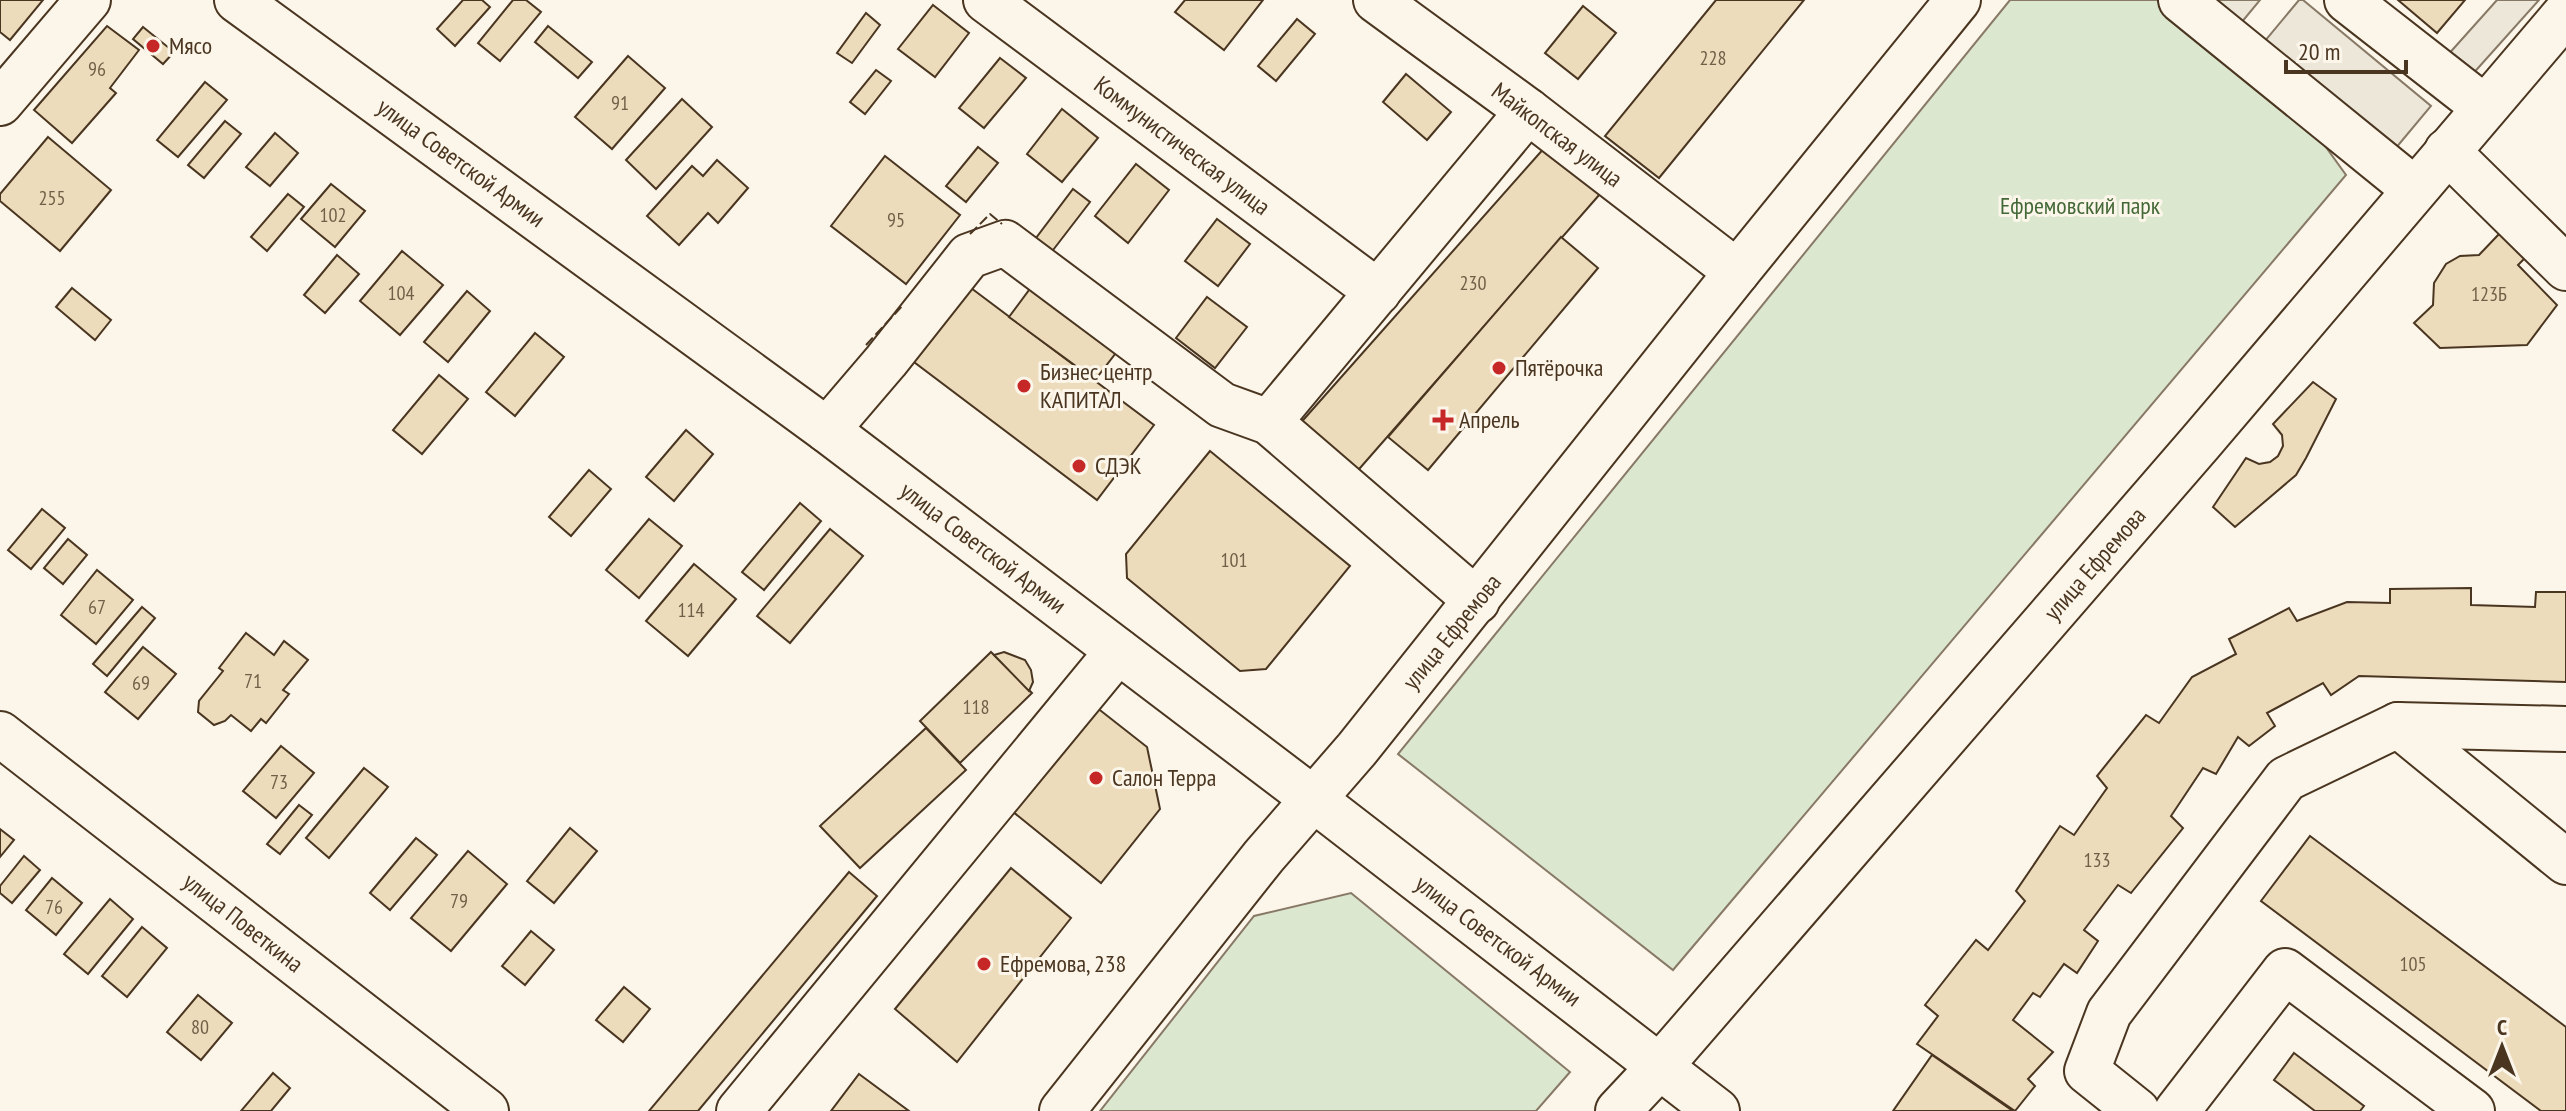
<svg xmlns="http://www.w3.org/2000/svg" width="2566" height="1111" font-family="'PT Sans Narrow',sans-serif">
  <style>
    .green { fill: #dce7d0; stroke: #887966; stroke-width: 2 }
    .parking { fill: #ede7d9; stroke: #887966; stroke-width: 2 }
    .building { fill: #ecdcbc; stroke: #4a3520; stroke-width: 2 }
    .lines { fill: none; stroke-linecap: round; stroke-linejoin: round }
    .minor-casing { stroke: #4a3520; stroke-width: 48 }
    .major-casing { stroke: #4a3520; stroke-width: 48 }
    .minor { stroke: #fbf6e9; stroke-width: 44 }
    .major { stroke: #fbf6e9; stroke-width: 44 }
    .fence { stroke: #4a3520; stroke-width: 2; stroke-dasharray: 10 4; stroke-linecap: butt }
    .poi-dot { fill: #c62828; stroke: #fbf6e9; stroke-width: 3 }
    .labels { text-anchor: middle; stroke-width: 6; stroke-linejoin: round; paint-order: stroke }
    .number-label { font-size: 20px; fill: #725f47 }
    .poi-label { font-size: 24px; fill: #4a3520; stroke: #fbf6e9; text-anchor: start }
    .street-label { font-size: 24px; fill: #4a3520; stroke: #fbf6e9 }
    .park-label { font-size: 24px; fill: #436837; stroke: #fbf6e9 }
  </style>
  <rect width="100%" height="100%" fill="#fbf6e9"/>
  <g class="green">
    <polygon points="2010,0 2157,0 2302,114 2346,175 1673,970 1398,754"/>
    <polygon points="1351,893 1570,1072 1536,1111 1100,1111 1254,916"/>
  </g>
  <g class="parking">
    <polygon points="2212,0 2260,0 2241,23"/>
    <polygon points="2299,0 2303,0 2431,106 2395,149 2264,42"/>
    <polygon points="2497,0 2539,0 2470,77 2446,57"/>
  </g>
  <g class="building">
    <polygon points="0,0 43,0 10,40 0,32"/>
    <polygon points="463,0 482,0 490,7 455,46 437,29"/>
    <polygon points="513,0 526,0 541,12 500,61 478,43"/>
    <polygon points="1185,0 1263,0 1224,50 1175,12"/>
    <polygon points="1716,0 1804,0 1659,178 1605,136"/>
    <polygon points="2398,0 2465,0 2437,33"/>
    <polygon points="933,5 969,33 935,77 898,49"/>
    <polygon points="1583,6 1616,33 1578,79 1545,53"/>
    <polygon points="866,13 880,25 852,63 837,53"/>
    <polygon points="1297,19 1315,34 1276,81 1258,66"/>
    <polygon points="107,26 139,50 110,88 116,93 72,143 34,110"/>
    <polygon points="548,26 592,62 578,78 535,42"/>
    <polygon points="143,27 174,52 163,64 133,39"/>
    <polygon points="628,56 665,88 612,149 575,117"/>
    <polygon points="1000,58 1026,78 984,128 959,108"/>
    <polygon points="876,70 891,81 865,114 850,102"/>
    <polygon points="1406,74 1451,112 1427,140 1383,102"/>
    <polygon points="205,82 227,100 178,157 157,140"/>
    <polygon points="682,99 712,127 656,189 626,160"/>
    <polygon points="1062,109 1098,138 1062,182 1027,154"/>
    <polygon points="225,121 241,134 204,178 188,165"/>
    <polygon points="275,133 298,153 270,186 246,167"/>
    <polygon points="48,137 111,190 60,251 0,201 0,194"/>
    <polygon points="1546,146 1600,194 1353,476 1297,427"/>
    <polygon points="978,147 998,163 966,202 946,186"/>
    <polygon points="885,156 960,215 906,284 831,226"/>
    <polygon points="717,160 748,188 718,223 708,213 679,245 647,216 692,166 703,176"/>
    <polygon points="1136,164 1169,190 1128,243 1095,216"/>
    <polygon points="331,184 365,211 335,247 301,219"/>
    <polygon points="1073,189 1090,202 1050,254 1033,242"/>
    <polygon points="288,194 304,207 267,251 251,237"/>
    <polygon points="1217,219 1250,244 1218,286 1185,261"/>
    <polygon points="2500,233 2525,258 2518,265 2557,305 2527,345 2440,348 2414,323 2433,305 2434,283 2446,264 2460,256 2479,255"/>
    <polygon points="1561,237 1598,268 1428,470 1388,437"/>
    <polygon points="402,251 443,285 400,335 360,301"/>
    <polygon points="337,255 359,274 325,313 304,295"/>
    <polygon points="963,282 1154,425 1097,500 906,356"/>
    <polygon points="1035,282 1122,345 1095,380 1009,317"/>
    <polygon points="72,288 111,320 95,340 56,307"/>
    <polygon points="467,291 490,311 448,362 424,342"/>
    <polygon points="1207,297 1247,327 1215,368 1176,338"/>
    <polygon points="535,333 564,357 515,416 486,392"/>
    <polygon points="439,375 468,399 422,454 393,430"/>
    <polygon points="2313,382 2336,399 2306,458 2296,475 2235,527 2213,507 2246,458 2259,464 2270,462 2278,456 2283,446 2282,435 2273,424"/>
    <polygon points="686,430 713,454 674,501 646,477"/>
    <polygon points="1210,451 1350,566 1266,669 1240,671 1127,578 1126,554"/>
    <polygon points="589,470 611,489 571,536 549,517"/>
    <polygon points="800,503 821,521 764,590 742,572"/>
    <polygon points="42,509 65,528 31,569 8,550"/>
    <polygon points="649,519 682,546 639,598 606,570"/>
    <polygon points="830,529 863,556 790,643 757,616"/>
    <polygon points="68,539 87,555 63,584 44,568"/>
    <polygon points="694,564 736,599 688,656 646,621"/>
    <polygon points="97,570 133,600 96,644 61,615"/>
    <polygon points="2471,588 2471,605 2535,607 2536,592 2566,592 2566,682 2359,676 2331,695 2323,683 2267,713 2275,726 2249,746 2238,737 2216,774 2203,768 2171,816 2183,828 2131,893 2118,885 2084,930 2098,941 2077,973 2064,964 2040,997 2033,993 2013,1020 2053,1052 2028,1079 2035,1086 2015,1111 1917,1044 1938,1016 1925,1005 1976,940 1988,950 2025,901 2016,891 2060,826 2074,835 2107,788 2097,776 2146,715 2159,723 2192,677 2236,654 2229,639 2289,608 2297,621 2347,602 2390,603 2390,589"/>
    <polygon points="142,607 155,618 107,676 93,664"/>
    <polygon points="246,633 274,655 284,641 308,660 283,690 289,694 266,723 261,719 251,731 231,715 225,721 214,725 198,712 199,701 223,671 219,668"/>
    <polygon points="143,647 176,674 138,719 105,692"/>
    <polygon points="991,652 1032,693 960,763 920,721"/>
    <polygon points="1004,652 1025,660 1031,670 1033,682 1029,691 994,655"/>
    <polygon points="1096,707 1147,747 1160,809 1101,883 1012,811"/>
    <polygon points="926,728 966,770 860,868 820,826"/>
    <polygon points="281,746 314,773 276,818 243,791"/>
    <polygon points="364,768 388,787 329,858 306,838"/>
    <polygon points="299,805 312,815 280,854 267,844"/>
    <polygon points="570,828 597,851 554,903 527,881"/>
    <polygon points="0,829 14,840 0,857"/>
    <polygon points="2310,836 2566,1027 2566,1111 2541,1111 2261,901"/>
    <polygon points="416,838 437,855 390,910 370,893"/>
    <polygon points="468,851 507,884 451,951 411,918"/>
    <polygon points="24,856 40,870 12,903 0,893 0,886"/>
    <polygon points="1011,868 1071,918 957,1062 895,1009"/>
    <polygon points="849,872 877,896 698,1111 649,1111"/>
    <polygon points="52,878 82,903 56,935 26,910"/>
    <polygon points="110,899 133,919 88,974 64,954"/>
    <polygon points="142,927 167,948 127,997 102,976"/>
    <polygon points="531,931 554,950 525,985 502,966"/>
    <polygon points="624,987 650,1009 623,1042 596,1020"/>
    <polygon points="198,995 232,1023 201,1060 167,1032"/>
    <polygon points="2294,1053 2364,1106 2360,1111 2315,1111 2274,1080"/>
    <polygon points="1932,1055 2013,1111 1893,1111"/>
    <polygon points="273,1073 290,1088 271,1111 241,1111"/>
    <polygon points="859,1074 909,1111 831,1111"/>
  </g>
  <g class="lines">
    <defs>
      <g id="minor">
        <polyline points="986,0 1378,292"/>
        <polyline points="1376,0 1528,111 1737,272"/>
        <polyline points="2181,0 2414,189"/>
        <polyline points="2347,0 2484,107"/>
        <polyline points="0,103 88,0"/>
        <polyline points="2447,151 2566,268"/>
        <polyline points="1269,422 1528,111"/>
        <polyline points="827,430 886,361 969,256 1005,243 1222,405 1269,422 1477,601"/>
        <polyline points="2398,725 2566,862"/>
        <polyline points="0,734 486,1111"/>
        <polyline points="739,1111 1118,651"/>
        <polyline points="2137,1111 2087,1071 2109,1013 2286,779 2398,725 2566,729"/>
        <polyline points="2177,1111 2285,971 2472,1111"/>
      </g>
      <g id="major">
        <polyline points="237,0 827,430 1312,798 1717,1111"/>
        <polyline points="1062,1111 1264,856 1357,749 1737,272 1958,0"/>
        <polyline points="1618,1111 1661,1065 2200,443 2566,13"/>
      </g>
    </defs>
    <use href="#minor" class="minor-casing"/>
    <use href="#major" class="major-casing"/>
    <use href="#minor" class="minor"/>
    <use href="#major" class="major"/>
    <g class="fence">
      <polyline points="970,234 990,214 1002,224"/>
      <polyline points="866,345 904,304"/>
    </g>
  </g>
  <g class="poi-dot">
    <circle cx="153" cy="46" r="8"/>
    <circle cx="1499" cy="368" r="8"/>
    <circle cx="1024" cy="386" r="8"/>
    <path d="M1439 408h8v8h8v8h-8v8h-8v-8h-8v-8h8z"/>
    <circle cx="1079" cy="466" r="8"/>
    <circle cx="1096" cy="778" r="8"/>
    <circle cx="984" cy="964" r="8"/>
  </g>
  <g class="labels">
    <g class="number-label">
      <text x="1713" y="65">228</text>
      <text x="97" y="76">96</text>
      <text x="620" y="110">91</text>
      <text x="52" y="205">255</text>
      <text x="333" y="222">102</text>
      <text x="896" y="227">95</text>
      <text x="1473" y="290">230</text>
      <text x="401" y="300">104</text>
      <text x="2489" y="301">123Б</text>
      <text x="1234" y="567">101</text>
      <text x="97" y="614">67</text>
      <text x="691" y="617">114</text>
      <text x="253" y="688">71</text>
      <text x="141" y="690">69</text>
      <text x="976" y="714">118</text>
      <text x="279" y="789">73</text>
      <text x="2097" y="867">133</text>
      <text x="459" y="908">79</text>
      <text x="54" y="914">76</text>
      <text x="2413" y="971">105</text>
      <text x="200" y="1034">80</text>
    </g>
    <g class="poi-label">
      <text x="169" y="54">Мясо</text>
      <text x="1515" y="376">Пятёрочка</text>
      <text x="1040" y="380">Бизнес центр<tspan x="1040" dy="28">КАПИТАЛ</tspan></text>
      <text x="1459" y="428">Апрель</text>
      <text x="1095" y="474">СДЭК</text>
      <text x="1112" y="786">Салон Терра</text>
      <text x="1000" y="972">Ефремова, 238</text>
    </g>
    <g class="street-label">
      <text transform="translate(1557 135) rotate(37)" y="8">Майкопская улица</text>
      <text transform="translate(1182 146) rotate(37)" y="8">Коммунистическая улица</text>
      <text transform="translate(461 163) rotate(36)" y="8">улица Советской Армии</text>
      <text transform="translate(983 548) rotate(37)" y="8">улица Советской Армии</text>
      <text transform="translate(2095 564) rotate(-49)" y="8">улица Ефремова</text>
      <text transform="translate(1452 632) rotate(-51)" y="8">улица Ефремова</text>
      <text transform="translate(243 923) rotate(38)" y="8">улица Поветкина</text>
      <text transform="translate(1498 941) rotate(37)" y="8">улица Советской Армии</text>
    </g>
    <g class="park-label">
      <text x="2080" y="214">Ефремовский парк</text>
    </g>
  </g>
  <g transform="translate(2502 1047)" stroke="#fbf6e9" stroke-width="6" paint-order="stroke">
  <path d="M0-6L14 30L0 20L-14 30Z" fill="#4a3520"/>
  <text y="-12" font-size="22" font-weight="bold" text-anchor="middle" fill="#4a3520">С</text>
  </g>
  <path d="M2286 60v12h120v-12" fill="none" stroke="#4a3520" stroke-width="4"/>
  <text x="2298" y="60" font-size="24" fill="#4a3520" stroke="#fbf6e9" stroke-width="6" paint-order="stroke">20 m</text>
</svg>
